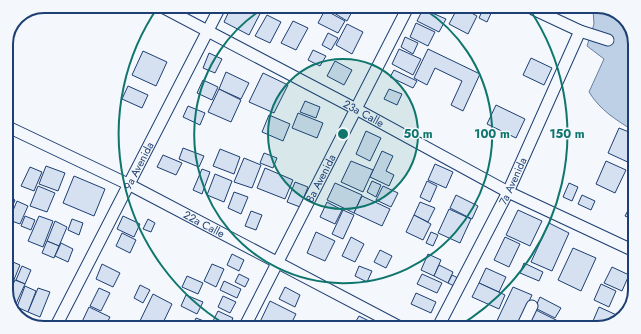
<svg xmlns="http://www.w3.org/2000/svg" width="641" height="334" font-family="Jost,sans-serif">
  <style>
    .water { fill: #bed0e5; stroke: #687fa3 }
    .building { fill: #d5e0f0; stroke: #1d3f73 }
    .lines { fill: none; stroke-linecap: round; stroke-linejoin: round }
    .minor-casing { stroke: #1d3f73; stroke-width: 13 }
    .minor { stroke: #f4f7fb; stroke-width: 11 }
    .ring { fill: none; stroke: #0f766e; stroke-width: 2 }
    .labels { text-anchor: middle; stroke-width: 3; stroke-linejoin: round; paint-order: stroke }
    .street-label { font-size: 11px; fill: #1d3f73; stroke: #f4f7fb }
    .rim { fill: none; stroke: #1d3f73; stroke-width: 2 }
    .centre { fill: #0f766e; stroke: #f4f7fb; stroke-width: 2 }
    .ring-label { font-size: 12px; text-anchor: middle; font-weight: bold; fill: #0f766e; stroke: #f4f7fb; stroke-width: 3; stroke-linejoin: round; paint-order: stroke }
  </style>
  <rect width="100%" height="100%" fill="#f4f7fb"/>
  <path class="water" d="M593 10H614L629 23 635 42 634 131C616 120 600 110 589 92L604 59 587 46 594 24Z"/>
  <g class="building">
    <polygon points="231,7 257,7 262,10 249,35 224,22"/>
    <polygon points="326,8 354,8 347,21"/>
    <polygon points="423,9 446,19 439,32 417,21"/>
    <polygon points="457,9 464,9 477,16 468,34 449,24"/>
    <polygon points="483,9 493,9 487,22 479,18"/>
    <polygon points="325,10 345,21 338,33 318,23"/>
    <polygon points="267,15 281,22 270,43 255,36"/>
    <polygon points="293,21 308,28 296,50 281,43"/>
    <polygon points="416,23 435,32 428,46 410,37"/>
    <polygon points="347,24 363,32 352,54 336,45"/>
    <polygon points="328,33 338,38 331,50 322,45"/>
    <polygon points="405,37 418,43 413,54 401,47"/>
    <polygon points="399,49 421,59 413,75 392,64"/>
    <polygon points="428,49 480,74 463,111 451,105 462,81 435,68 427,85 414,78"/>
    <polygon points="313,50 326,56 320,66 308,60"/>
    <polygon points="143,51 167,62 156,86 132,75"/>
    <polygon points="209,53 222,59 215,73 203,68"/>
    <polygon points="531,58 552,68 544,85 523,75"/>
    <polygon points="335,61 352,70 344,85 327,76"/>
    <polygon points="394,70 417,81 413,88 390,77"/>
    <polygon points="226,72 249,83 241,99 219,89"/>
    <polygon points="263,73 288,85 274,113 249,102"/>
    <polygon points="203,80 218,87 212,100 197,93"/>
    <polygon points="128,86 148,95 142,108 122,99"/>
    <polygon points="219,89 241,100 231,122 208,112"/>
    <polygon points="389,89 402,94 397,105 384,99"/>
    <polygon points="305,101 320,107 316,118 300,112"/>
    <polygon points="496,105 525,119 516,138 487,124"/>
    <polygon points="188,106 205,113 200,125 183,117"/>
    <polygon points="298,113 323,123 317,138 292,128"/>
    <polygon points="269,115 290,124 283,141 262,132"/>
    <polygon points="619,128 634,134 632,164 608,153"/>
    <polygon points="366,131 381,138 370,161 356,154"/>
    <polygon points="183,148 204,156 199,167 179,159"/>
    <polygon points="220,149 240,157 234,174 213,166"/>
    <polygon points="382,151 393,156 386,171 394,175 389,186 370,177"/>
    <polygon points="264,153 277,158 273,168 260,163"/>
    <polygon points="163,155 182,163 176,175 157,167"/>
    <polygon points="244,158 261,165 252,188 234,182"/>
    <polygon points="351,161 373,170 363,192 341,182"/>
    <polygon points="606,161 626,170 615,193 596,184"/>
    <polygon points="435,164 453,172 446,188 428,180"/>
    <polygon points="46,166 65,173 58,191 39,184"/>
    <polygon points="30,167 42,172 34,191 21,186"/>
    <polygon points="265,168 293,180 285,199 257,188"/>
    <polygon points="202,169 210,172 202,194 193,190"/>
    <polygon points="215,174 232,181 224,202 207,195"/>
    <polygon points="74,176 105,189 94,216 63,203"/>
    <polygon points="372,181 381,185 376,197 367,192"/>
    <polygon points="427,181 437,186 430,202 420,197"/>
    <polygon points="295,182 308,187 300,207 287,202"/>
    <polygon points="335,183 362,195 354,213 327,200"/>
    <polygon points="569,183 578,187 572,201 563,197"/>
    <polygon points="38,186 55,193 47,212 30,206"/>
    <polygon points="383,186 398,193 391,207 376,200"/>
    <polygon points="234,192 248,197 241,214 228,208"/>
    <polygon points="456,195 478,206 472,219 450,208"/>
    <polygon points="582,195 595,201 591,210 578,204"/>
    <polygon points="8,196 15,200 8,217 6,216"/>
    <polygon points="362,196 390,209 382,226 354,213"/>
    <polygon points="17,201 28,206 20,224 9,220"/>
    <polygon points="633,201 632,219 625,216"/>
    <polygon points="327,202 342,210 335,224 320,217"/>
    <polygon points="420,202 435,208 428,222 414,215"/>
    <polygon points="449,209 471,219 460,243 438,233"/>
    <polygon points="343,210 354,215 343,239 332,234"/>
    <polygon points="518,210 542,221 530,246 506,235"/>
    <polygon points="251,211 262,215 256,230 245,226"/>
    <polygon points="414,215 431,224 423,240 406,232"/>
    <polygon points="25,216 35,220 31,230 21,226"/>
    <polygon points="39,216 53,221 43,247 28,241"/>
    <polygon points="123,216 140,224 134,237 117,229"/>
    <polygon points="72,219 83,223 79,235 68,230"/>
    <polygon points="148,219 155,223 151,232 143,229"/>
    <polygon points="55,221 67,227 59,246 47,241"/>
    <polygon points="549,223 569,233 552,271 531,262"/>
    <polygon points="316,232 335,241 325,261 307,253"/>
    <polygon points="431,232 438,235 433,246 426,243"/>
    <polygon points="122,233 136,240 130,253 116,246"/>
    <polygon points="351,237 364,244 355,262 342,256"/>
    <polygon points="505,237 520,244 509,267 494,260"/>
    <polygon points="47,241 59,246 54,258 42,253"/>
    <polygon points="61,243 73,249 68,262 55,256"/>
    <polygon points="573,248 596,258 581,291 558,280"/>
    <polygon points="380,250 392,256 386,268 374,262"/>
    <polygon points="232,254 244,260 239,271 227,265"/>
    <polygon points="428,254 441,260 434,276 421,270"/>
    <polygon points="6,259 20,265 9,292 6,290"/>
    <polygon points="524,263 543,272 539,281 520,273"/>
    <polygon points="102,264 120,273 113,287 96,279"/>
    <polygon points="212,264 224,269 216,287 204,281"/>
    <polygon points="439,265 453,272 448,283 434,276"/>
    <polygon points="22,266 31,270 25,284 16,280"/>
    <polygon points="359,266 372,271 367,282 355,276"/>
    <polygon points="612,267 629,275 622,291 604,283"/>
    <polygon points="486,268 506,277 499,292 479,283"/>
    <polygon points="239,274 249,279 245,287 235,282"/>
    <polygon points="422,274 442,283 437,293 417,284"/>
    <polygon points="452,275 458,278 454,286 448,283"/>
    <polygon points="187,276 203,283 198,294 182,287"/>
    <polygon points="15,280 25,284 15,306 8,296"/>
    <polygon points="224,281 241,289 237,298 220,290"/>
    <polygon points="479,283 505,295 499,309 472,297"/>
    <polygon points="601,284 616,291 609,307 594,300"/>
    <polygon points="140,285 150,290 143,303 134,298"/>
    <polygon points="25,286 36,291 28,312 17,307"/>
    <polygon points="285,287 300,295 295,307 279,299"/>
    <polygon points="513,287 532,295 517,327 494,327"/>
    <polygon points="38,288 50,292 40,317 28,312"/>
    <polygon points="99,288 110,293 101,311 90,306"/>
    <polygon points="416,293 436,302 431,313 411,304"/>
    <polygon points="153,294 172,304 162,325 138,325"/>
    <polygon points="186,295 203,302 197,314 181,306"/>
    <polygon points="223,296 236,302 230,313 218,307"/>
    <polygon points="540,297 561,308 555,318 535,308"/>
    <polygon points="270,301 296,314 290,326 258,326"/>
    <polygon points="89,307 110,317 106,325 81,324"/>
    <polygon points="599,307 621,317 616,323 597,328 590,328"/>
    <polygon points="534,309 560,322 557,328 525,327"/>
    <polygon points="218,311 233,318 230,325 211,325"/>
    <polygon points="359,316 371,322 369,326 353,326"/>
    <polygon points="196,318 204,321 202,325 193,325"/>
  </g>
  <g class="lines">
    <defs>
      <g id="minor">
        <path id="s1" d="M162 7 356 109 508 192 632 250"/>
        <polyline points="533,9 580,31 608,40"/>
        <path id="s2" d="M6 126 130 185 400 327"/>
        <path id="s3" d="M57 324 220 7"/>
        <path id="s4" d="M245 326 407 9"/>
        <path id="s5" d="M438 327 508 192 580 31"/>
        <polyline points="522,327 532,306"/>
      </g>
    </defs>
    <use href="#minor" class="minor-casing"/>
    <use href="#minor" class="minor"/>
  </g>
  <circle cx="343" cy="134" r="75" fill="#0f766e" fill-opacity=".12"/>
  <g class="ring">
    <circle cx="343" cy="134" r="75"/>
    <path d="M424 9A149 149 0 1 1 264 8"/>
    <path d="M226 325A224 224 0 0 1 158 7M530 10A224 224 0 0 1 457 327"/>
  </g>
  <g class="labels">
    <g class="street-label">
      <text dy="4" stroke="none"><textPath href="#s1" startOffset="228">23a Calle</textPath></text>
      <text dy="4" stroke="none"><textPath href="#s3" startOffset="178">9a Avenida</textPath></text>
      <text dy="4" stroke="none"><textPath href="#s4" startOffset="166">8a Avenida</textPath></text>
      <text dy="4" stroke="none"><textPath href="#s5" startOffset="164">7a Avenida</textPath></text>
      <text dy="4" stroke="none"><textPath href="#s2" startOffset="221">22a Calle</textPath></text>
    </g>
  </g>
  <path d="M0 0H641V334H0ZM44 13H597A31 31 0 0 1 628 44V290A31 31 0 0 1 597 321H44A31 31 0 0 1 13 290V44A31 31 0 0 1 44 13Z" fill="#f4f7fb" fill-rule="evenodd"/>
  <path class="rim" d="M44 13H597A31 31 0 0 1 628 44V290A31 31 0 0 1 597 321H44A31 31 0 0 1 13 290V44A31 31 0 0 1 44 13Z"/>
  <circle cx="343" cy="134" r="6" class="centre"/>
  <g class="ring-label">
    <text x="418" y="138">50 m</text>
    <text x="492" y="138">100 m</text>
    <text x="567" y="138">150 m</text>
  </g>
</svg>
